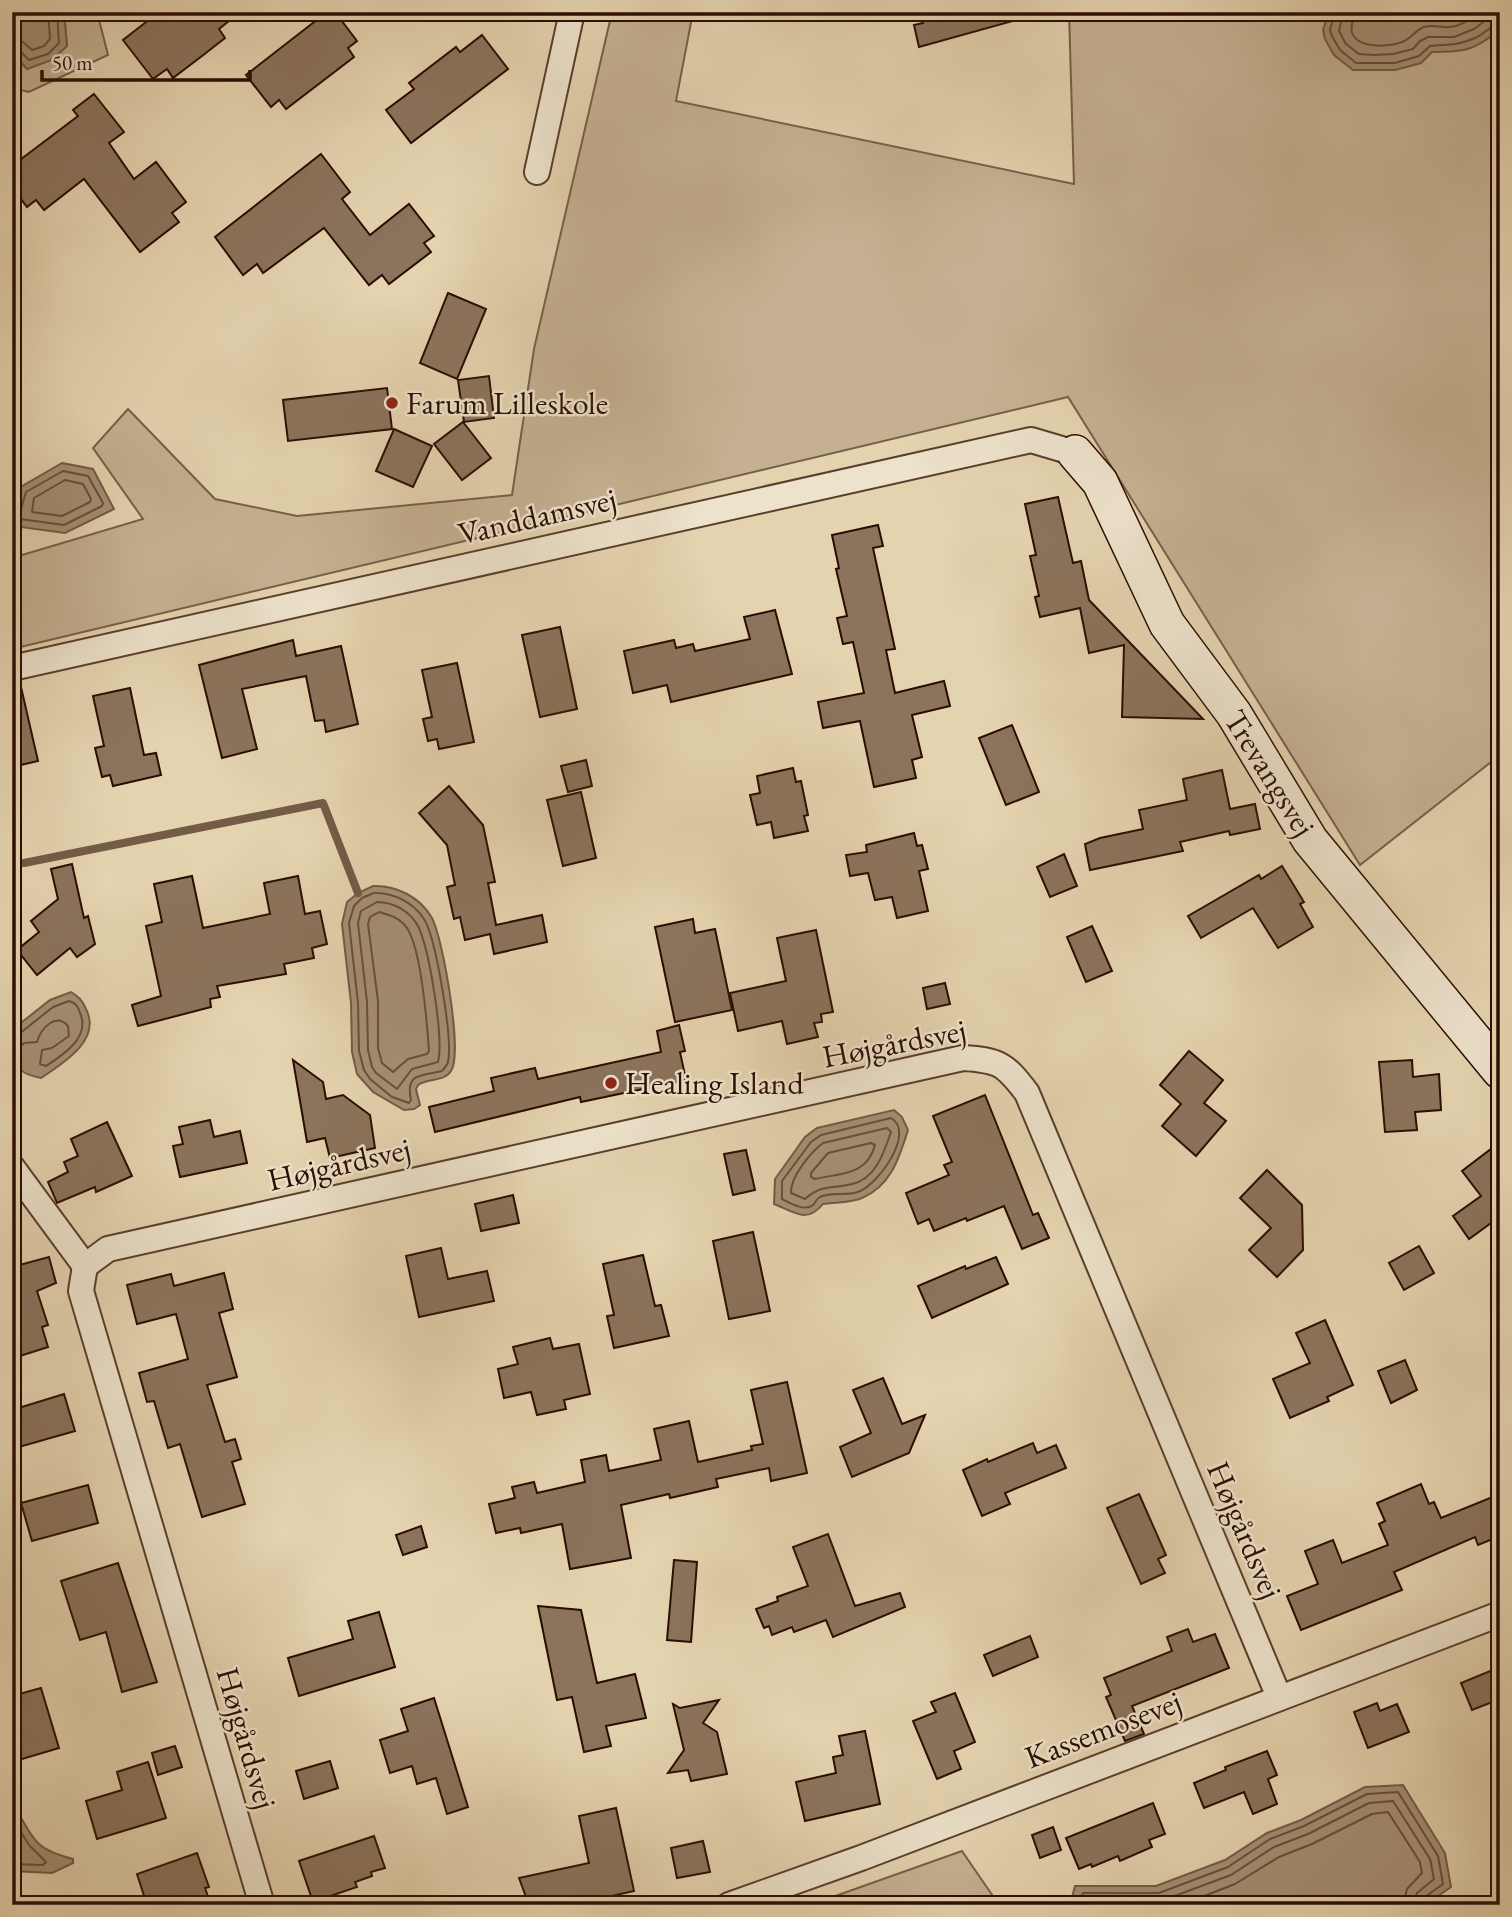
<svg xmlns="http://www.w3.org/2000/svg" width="1512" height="1917" font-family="'EB Garamond',serif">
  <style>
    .green { fill: #c5b192; stroke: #785e4a; stroke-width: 2 }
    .water { fill: #a58f74; stroke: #745b46; stroke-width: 2 }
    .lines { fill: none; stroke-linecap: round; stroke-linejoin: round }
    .shore { stroke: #684e3b; stroke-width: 2 }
    .stream { stroke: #745b46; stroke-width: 8 }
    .building { fill: #8b735c; stroke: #2b0c02; stroke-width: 2 }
    .street-casing { stroke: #593e2d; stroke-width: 28 }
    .secondary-casing { stroke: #2b0c02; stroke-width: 38 }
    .street { stroke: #ede2cb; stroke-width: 24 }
    .secondary { stroke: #ede2cb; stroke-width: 35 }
    .poi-dot { fill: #8f2418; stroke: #ede2cb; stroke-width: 2.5 }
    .labels { text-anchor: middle; stroke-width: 5; stroke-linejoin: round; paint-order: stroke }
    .poi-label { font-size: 32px; fill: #2b0c02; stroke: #ede2cb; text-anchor: start }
    .street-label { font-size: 32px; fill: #2b0c02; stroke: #ede2cb }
  </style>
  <rect width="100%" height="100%" fill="#e4d3af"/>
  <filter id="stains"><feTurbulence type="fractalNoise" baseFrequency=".00286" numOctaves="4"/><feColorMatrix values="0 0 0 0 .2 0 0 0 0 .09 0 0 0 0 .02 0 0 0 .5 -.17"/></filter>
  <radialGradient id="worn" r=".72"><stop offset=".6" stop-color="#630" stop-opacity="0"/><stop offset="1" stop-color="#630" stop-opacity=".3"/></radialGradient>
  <g class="green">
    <polygon points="64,12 97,12 108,55 29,92 12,88 12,52 27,69 67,46"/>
    <polygon points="612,12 693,12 676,101 1074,184 1069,12 1500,12 1500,755 1360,865 1068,397 12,649 12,558 143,519 93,448 128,409 215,499 297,516 512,495 534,349"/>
    <polygon points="962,1851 999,1905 810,1905"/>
  </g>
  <g class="water">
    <polygon points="12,12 64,12 67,46 52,60 27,69 12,52"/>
    <path d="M1329 12H1390L1396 14 1404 12H1500V29C1475 51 1463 52 1432 52L1421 63 1395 70H1353L1334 55 1325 39 1323 30Z"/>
    <polygon points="62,463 93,469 114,509 65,533 13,526 19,488"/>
    <path d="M373 886C396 885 420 897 432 918 443 939 463 1053 451 1071 444 1082 428 1078 418 1085L416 1089 420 1105 414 1109 404 1110 373 1092 357 1074 352 1052 351 1003 342 924 347 902 358 893Z"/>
    <path d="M71 992C79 997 82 1000 86 1009 102 1040 63 1063 41 1078 9 1072 12 1058 12 1030L50 1000Z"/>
    <path d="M894 1110 902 1117 908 1130C899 1158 891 1186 862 1198 851 1203 835 1202 823 1204 807 1224 794 1212 774 1204L775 1179 805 1137 817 1128Z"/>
    <polygon points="1403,1785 1445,1853 1451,1887 1425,1905 1070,1905 1075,1886 1156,1886 1225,1860 1267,1833 1301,1820 1365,1787"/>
    <path d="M12 1816H20C37 1845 39 1850 73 1859V1863L52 1873 12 1871Z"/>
  </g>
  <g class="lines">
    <g class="shore">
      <path d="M1335 12 1330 30 1332 36 1340 50 1356 63H1395L1419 56 1430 46C1447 44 1457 46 1475 38 1484 34 1490 26 1500 24"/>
      <polyline points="1343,12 1339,31 1346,44 1359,54 1374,55 1393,54 1413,49 1420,41 1428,37 1454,37 1474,29 1490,17 1500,16"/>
      <path d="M1354 12C1354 19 1350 27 1352 33 1358 49 1393 48 1406 40 1413 36 1416 30 1424 27 1433 24 1441 28 1450 27 1461 26 1471 19 1479 12"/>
      <polyline points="12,40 23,42 32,50 44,46 50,39 48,12"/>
      <polyline points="12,48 19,50 29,60 48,54 59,43 57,12"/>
      <polygon points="63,471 88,476 103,503 102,506 64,525 20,519 19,516 26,492"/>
      <polygon points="65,480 83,484 91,499 90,502 62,516 32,512 34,498"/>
      <path d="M374 893C393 892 414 903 424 919 436 938 453 1040 448 1062 447 1066 445 1067 442 1071 422 1076 405 1072 411 1100L409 1103 392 1097 370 1079 364 1070 359 1051 358 1003 349 923 354 906 362 898Z"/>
      <path d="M377 902C393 902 410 911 418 926 429 948 444 1038 438 1062L412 1069 397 1089 376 1073 372 1067 368 1050 367 1002 358 923 361 911Z"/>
      <path d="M379 912C390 915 400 918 407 928 421 949 427 1023 429 1051L427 1054 408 1059 393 1072 382 1063 378 1048V1001L368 924 370 917Z"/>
      <path d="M12 1035 19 1034 53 1007 69 1001C76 1003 78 1006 80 1013 91 1037 63 1055 46 1066L40 1064 42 1050 52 1048 69 1036 68 1026C56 1012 41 1028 37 1042L24 1043 18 1049 17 1056 12 1058"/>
      <path d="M891 1118C916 1132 878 1185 858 1192 847 1196 831 1192 820 1197 815 1200 817 1201 813 1205 805 1212 790 1203 782 1199V1181L811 1142 821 1135Z"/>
      <path d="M887 1128 891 1132C884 1152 876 1179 852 1184 832 1189 821 1184 805 1199L791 1193C790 1177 811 1152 823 1143Z"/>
      <path d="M871 1143 875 1145C867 1176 840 1173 815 1179L811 1177V1173L828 1153Z"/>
      <polyline points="12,1823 16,1824 29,1845 46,1862 43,1865 12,1864"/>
      <polyline points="1077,1905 1083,1893 1159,1893 1228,1867 1270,1839 1304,1826 1367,1794 1398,1792 1438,1856 1443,1884 1425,1897 1423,1905"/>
      <polyline points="1086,1905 1090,1902 1161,1901 1231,1875 1274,1847 1308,1834 1369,1803 1393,1801 1430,1859 1434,1879 1417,1893 1414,1905"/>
      <polyline points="1181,1905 1235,1884 1279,1857 1312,1844 1372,1814 1388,1812 1420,1862 1422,1873 1407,1889 1403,1905"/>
    </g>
    <polyline class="stream" points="24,863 323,803 358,893"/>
  </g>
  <g class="building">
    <polygon points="159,12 240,12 219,29 225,38 202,56 173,78 167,69 153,79 123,40"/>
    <polygon points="327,12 335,12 357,41 348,48 354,57 286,109 279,100 271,107 246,75"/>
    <polygon points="920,12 1019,12 1020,19 919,47 914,25 923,23"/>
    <polygon points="482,35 508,69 411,143 386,110 414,89 409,83 456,47 460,52"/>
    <polygon points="94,94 124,132 109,143 134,179 156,162 186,202 172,213 179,222 140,252 84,179 44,210 36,200 27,207 12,187 12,166 78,116 73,110"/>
    <polygon points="321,154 350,192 342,199 370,235 409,204 434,236 424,243 431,252 389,284 382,275 369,285 324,228 263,273 257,264 243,275 215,237"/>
    <polygon points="448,293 486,309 457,379 420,363"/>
    <polygon points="489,376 494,418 464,422 458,380"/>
    <polygon points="387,388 392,429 288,441 283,400"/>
    <polygon points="463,422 491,458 462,480 434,444"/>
    <polygon points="394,429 432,446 413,487 376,471"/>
    <polygon points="1058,497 1073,563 1081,561 1089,600 1203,719 1122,717 1124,645 1089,653 1080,608 1040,617 1035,597 1039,596 1030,556 1036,555 1025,504"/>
    <polygon points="878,525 883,546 873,548 895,649 886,650 895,693 944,681 950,706 912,715 922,757 912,760 916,778 874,787 860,721 823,728 818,702 864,693 853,642 843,644 837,618 847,616 836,569 839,568 832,535"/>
    <polygon points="775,610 792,674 671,702 667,685 633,693 624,651 674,640 676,648 693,644 695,651 750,639 744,617"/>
    <polygon points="560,627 577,709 540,717 522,635"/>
    <polygon points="293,640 296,656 341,646 358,724 326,732 324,720 315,721 306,676 242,689 257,749 222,758 199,665"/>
    <polygon points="457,663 474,742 439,749 437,739 428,741 423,719 432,717 422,670"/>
    <polygon points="21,687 38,761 12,767 12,688"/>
    <polygon points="130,688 144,755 156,753 161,775 113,786 110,775 102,777 95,748 104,746 93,696"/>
    <polygon points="1012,725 1039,792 1006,805 979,738"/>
    <polygon points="586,760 592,786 568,792 561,766"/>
    <polygon points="793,768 796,782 801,781 808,815 804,816 808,831 774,838 771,822 757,825 750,795 760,793 757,776"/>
    <polygon points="1222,770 1230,809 1255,804 1260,829 1230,835 1229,831 1180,842 1183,851 1090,870 1085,844 1100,838 1143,829 1139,810 1187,800 1183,779"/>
    <polygon points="449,786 483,825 495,882 488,883 496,925 542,915 547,942 494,954 490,934 465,940 460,917 454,919 447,887 455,885 447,845 419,813"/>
    <polygon points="581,792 596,858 563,866 547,800"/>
    <polygon points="914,833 917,846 922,845 928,869 919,871 928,911 897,918 892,897 875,900 868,873 850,876 846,855 867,852 866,845"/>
    <polygon points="1064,854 1077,886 1050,897 1037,867"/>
    <polygon points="72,864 84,918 88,916 95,944 77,957 70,948 37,975 17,950 39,932 31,921 58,899 51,869"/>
    <polygon points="1282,866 1304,902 1300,904 1313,927 1278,948 1253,908 1201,938 1188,916 1259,875 1261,879"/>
    <polygon points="192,876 203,928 270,914 264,883 298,876 305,914 320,911 327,944 312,948 314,958 284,964 286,974 217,986 220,997 210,999 211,1007 138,1026 132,1005 161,996 146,926 162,922 154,884"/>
    <polygon points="693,919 695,933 715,929 732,1010 675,1022 655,927"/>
    <polygon points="1092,926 1112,971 1086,982 1067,937"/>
    <polygon points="816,930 833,1012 821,1014 822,1022 814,1023 818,1037 787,1044 782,1021 738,1031 730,993 786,981 777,938"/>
    <polygon points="945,983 950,1004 927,1009 923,988"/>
    <polygon points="679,1025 685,1051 680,1052 686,1080 581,1102 580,1097 435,1132 429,1107 494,1091 491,1078 535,1068 538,1079 661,1052 657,1031"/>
    <polygon points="1189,1051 1223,1080 1204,1103 1226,1121 1196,1156 1162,1126 1181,1104 1160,1085"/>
    <polygon points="293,1060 323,1082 326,1099 343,1095 370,1115 375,1148 330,1158 325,1138 307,1142"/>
    <polygon points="1412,1060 1413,1077 1439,1074 1441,1110 1415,1112 1417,1130 1385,1132 1379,1062"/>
    <polygon points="985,1095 1033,1215 1038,1213 1049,1238 1022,1249 1004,1206 967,1221 966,1218 934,1231 929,1219 918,1224 906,1193 949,1175 944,1165 952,1162 933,1116"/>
    <polygon points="210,1120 214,1137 240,1131 247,1163 180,1177 173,1146 183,1144 179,1127"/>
    <polygon points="107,1122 132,1176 96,1192 95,1187 57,1203 48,1182 68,1172 64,1162 78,1156 71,1139"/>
    <polygon points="1500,1142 1500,1220 1498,1218 1469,1239 1453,1216 1481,1196 1462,1171"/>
    <polygon points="746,1150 755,1190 733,1195 724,1154"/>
    <polygon points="1267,1170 1302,1205 1303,1250 1277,1277 1249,1250 1271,1228 1240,1198"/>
    <polygon points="513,1195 519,1223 481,1231 475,1204"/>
    <polygon points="753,1232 770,1311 729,1319 713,1241"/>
    <polygon points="1419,1246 1434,1273 1404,1290 1389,1263"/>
    <polygon points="441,1248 448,1279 487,1271 494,1301 419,1317 406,1256"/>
    <polygon points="643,1255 655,1306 661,1305 669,1336 614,1348 607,1316 614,1315 603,1264"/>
    <polygon points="49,1257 56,1283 37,1291 48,1325 42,1327 48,1347 20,1356 12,1332 12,1267"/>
    <polygon points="996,1257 1008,1284 932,1318 918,1286 965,1266 966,1269"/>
    <polygon points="224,1273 233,1309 219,1313 237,1377 207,1385 225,1442 235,1439 241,1459 232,1462 245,1504 202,1517 180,1444 168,1448 154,1401 147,1402 139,1373 188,1359 176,1314 137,1324 127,1285 171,1274 174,1286"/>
    <polygon points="1325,1320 1353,1385 1327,1397 1329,1401 1290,1418 1273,1379 1310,1363 1296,1333"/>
    <polygon points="550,1338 553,1349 579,1344 590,1394 564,1400 566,1409 537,1415 531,1392 504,1398 498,1369 518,1364 513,1347"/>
    <polygon points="1405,1360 1417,1390 1391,1403 1378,1371"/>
    <polygon points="883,1378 902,1424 925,1415 909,1453 852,1477 840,1447 871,1433 853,1390"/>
    <polygon points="787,1382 807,1473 771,1481 769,1468 716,1479 718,1487 670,1498 669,1494 621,1505 631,1558 570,1569 562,1524 521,1533 520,1528 496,1533 489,1504 515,1498 512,1487 534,1482 537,1493 585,1482 581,1460 606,1455 609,1471 661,1460 654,1429 689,1421 698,1462 752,1450 751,1446 763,1444 751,1390"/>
    <polygon points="64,1394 75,1431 12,1449 12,1410"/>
    <polygon points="1033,1443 1037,1453 1056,1445 1066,1468 1005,1493 1010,1504 982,1516 963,1470 987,1459 988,1462"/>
    <polygon points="1421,1484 1429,1504 1434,1502 1441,1518 1500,1494 1500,1536 1478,1545 1475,1537 1394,1572 1402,1590 1301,1630 1287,1596 1318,1584 1305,1551 1333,1540 1342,1563 1388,1545 1379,1524 1385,1521 1377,1503"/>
    <polygon points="88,1485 98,1523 32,1541 21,1503"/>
    <polygon points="1139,1494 1166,1555 1158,1559 1165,1573 1141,1584 1107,1508"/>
    <polygon points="421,1526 427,1547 403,1555 396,1535"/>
    <polygon points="828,1534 855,1606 900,1593 905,1607 833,1637 826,1620 794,1632 792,1627 772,1635 769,1626 764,1628 756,1609 778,1601 777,1597 808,1586 793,1547"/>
    <polygon points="674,1560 697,1562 691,1642 667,1640"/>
    <polygon points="118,1563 157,1682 122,1692 106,1632 80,1640 61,1581"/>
    <polygon points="538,1606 581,1610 597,1683 635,1674 646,1718 606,1726 611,1746 584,1752 572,1697 557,1700"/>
    <polygon points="379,1612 395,1667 299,1696 288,1658 353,1639 348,1621"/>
    <polygon points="1188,1629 1193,1642 1215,1634 1229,1668 1132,1706 1144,1734 1125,1741 1106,1697 1111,1695 1104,1678 1172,1651 1167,1637"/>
    <polygon points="1030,1636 1038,1657 993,1676 984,1655"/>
    <polygon points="1500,1667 1500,1699 1472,1710 1461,1683"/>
    <polygon points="41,1688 59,1748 12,1762 12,1696"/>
    <polygon points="955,1693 975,1742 954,1751 961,1769 937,1779 913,1721 936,1712 931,1702"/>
    <polygon points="434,1698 468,1807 447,1814 436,1778 417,1784 412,1766 390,1773 380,1740 408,1731 401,1709"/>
    <polygon points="719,1700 703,1723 717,1732 727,1774 691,1781 688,1770 668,1773 684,1750 673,1704 680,1708"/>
    <polygon points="1377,1703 1380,1711 1397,1704 1409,1732 1368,1748 1354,1712"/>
    <polygon points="865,1731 880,1804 805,1821 796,1782 836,1773 833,1757 843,1755 839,1736"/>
    <polygon points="175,1746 182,1767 158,1775 152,1753"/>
    <polygon points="1267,1751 1277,1775 1268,1779 1277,1804 1253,1814 1244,1792 1204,1808 1194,1783 1226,1770 1225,1767"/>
    <polygon points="330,1761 338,1788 304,1799 296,1771"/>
    <polygon points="148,1762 166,1818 97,1839 86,1801 122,1790 117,1772"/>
    <polygon points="1153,1803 1165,1834 1149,1840 1152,1847 1120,1861 1118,1856 1092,1867 1091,1864 1079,1869 1066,1838"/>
    <polygon points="616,1808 634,1891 572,1905 571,1902 559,1905 529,1905 519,1878 589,1863 579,1816"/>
    <polygon points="1053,1827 1061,1850 1040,1858 1032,1835"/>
    <polygon points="374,1836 385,1868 371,1872 372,1876 355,1882 357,1887 313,1902 299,1861"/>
    <polygon points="703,1841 710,1872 677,1878 671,1848"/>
    <polygon points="197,1853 209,1887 205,1888 211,1905 147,1905 137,1874"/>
  </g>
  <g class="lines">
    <defs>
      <g id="street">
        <polyline points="537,172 572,12"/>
        <polyline points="12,668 1031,440 1075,453"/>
        <polyline points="12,1167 85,1266"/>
        <path d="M262 1905 81 1291 85 1266 108 1249 963 1058C999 1060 1005 1064 1027 1093L1279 1697"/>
        <polyline points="729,1905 861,1858 1500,1614"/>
      </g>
      <polyline id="secondary" points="1075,453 1100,482 1167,624 1234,714 1310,840 1500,1071"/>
    </defs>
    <use href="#street" class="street-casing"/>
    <use href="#secondary" class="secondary-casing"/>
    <use href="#street" class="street"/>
    <use href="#secondary" class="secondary"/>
  </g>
  <g class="poi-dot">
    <circle cx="392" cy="403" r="7"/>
    <circle cx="611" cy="1083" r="7"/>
  </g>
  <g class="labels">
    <g class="poi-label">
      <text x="406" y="414">Farum Lilleskole</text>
      <text x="625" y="1094">Healing Island</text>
    </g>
    <g class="street-label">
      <text transform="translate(537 516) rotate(-13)" y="11">Vanddamsvej</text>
      <text transform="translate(1270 773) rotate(58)" y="11">Trevangsvej</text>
      <text transform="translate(894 1043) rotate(-11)" y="11">Højgårdsvej</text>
      <text transform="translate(339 1164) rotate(-13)" y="11">Højgårdsvej</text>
      <text transform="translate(1245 1530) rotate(67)" y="11">Højgårdsvej</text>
      <text transform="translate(1103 1729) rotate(-21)" y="11">Kassemosevej</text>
      <text transform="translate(247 1738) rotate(74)" y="11">Højgårdsvej</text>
    </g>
  </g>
  <rect width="1512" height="1917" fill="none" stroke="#e4d3af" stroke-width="42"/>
  <rect x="14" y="14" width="1484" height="1889" fill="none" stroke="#2b0c02" stroke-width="3.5"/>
  <rect x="21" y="21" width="1470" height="1875" fill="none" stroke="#2b0c02" stroke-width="2"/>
  <path d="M42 70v10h208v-10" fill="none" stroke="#2b0c02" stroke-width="3.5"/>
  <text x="52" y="70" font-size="21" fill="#2b0c02" stroke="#ede2cb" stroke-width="5" paint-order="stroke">50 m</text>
  <rect width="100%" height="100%" filter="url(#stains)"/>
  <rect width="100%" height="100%" fill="url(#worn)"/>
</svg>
